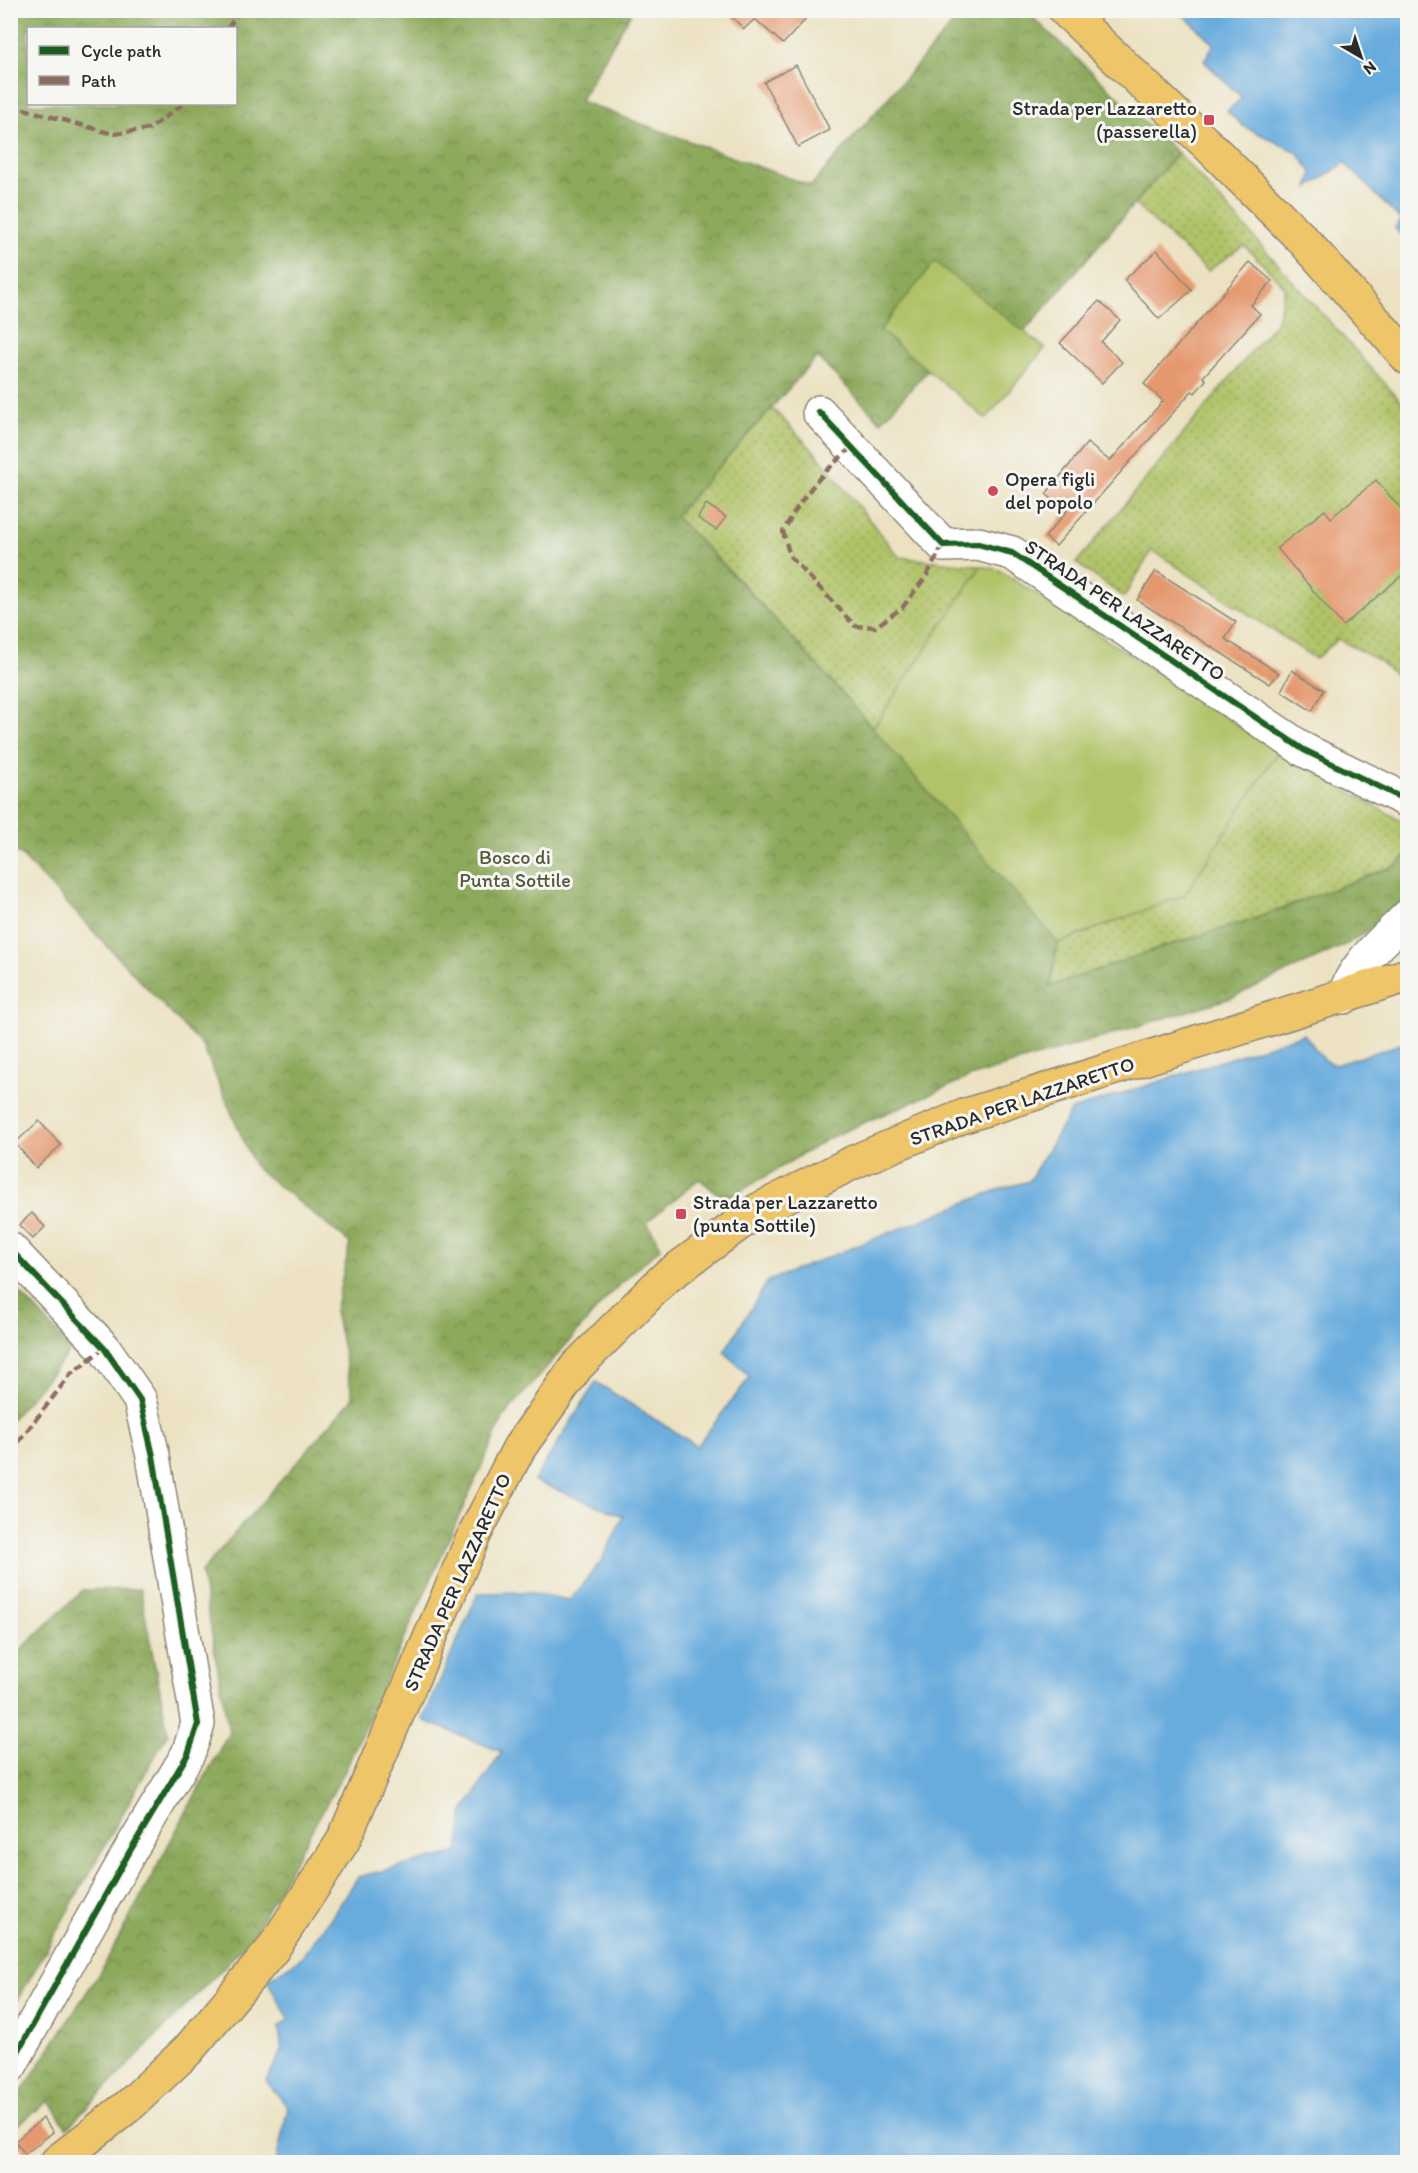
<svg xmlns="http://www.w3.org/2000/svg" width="1418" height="2173" font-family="Itim,sans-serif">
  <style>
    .grass { fill: url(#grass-dots); stroke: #6e7749; stroke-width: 1.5 }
    .forest { fill: url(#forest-crowns); stroke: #5c6a44; stroke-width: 1.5; fill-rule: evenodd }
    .park { fill: #b0c367; stroke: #6e7749; stroke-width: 1.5 }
    .water { fill: #68abdd; stroke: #4a6b84; stroke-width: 1.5 }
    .building { fill: #e5986e }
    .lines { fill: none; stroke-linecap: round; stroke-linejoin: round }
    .minor-casing { stroke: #8c8676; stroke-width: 36 }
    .major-casing { stroke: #8c8676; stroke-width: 36 }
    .minor { stroke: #fff; stroke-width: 33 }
    .major { stroke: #eec569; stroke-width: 33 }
    .quiet { stroke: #8d6e63; stroke-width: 4.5; stroke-dasharray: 9 4.5; stroke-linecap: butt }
    .cycleway-casing { stroke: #f6f6f2; stroke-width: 10 }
    .cycleway { stroke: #1b5e20; stroke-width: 6 }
    .poi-dot { fill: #d1495b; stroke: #f6f6f2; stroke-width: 2 }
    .labels { text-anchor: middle; stroke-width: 6; stroke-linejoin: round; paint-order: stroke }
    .poi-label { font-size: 20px; fill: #2b2b2b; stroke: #f6f6f2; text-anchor: start }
    .street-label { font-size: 20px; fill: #2b2b2b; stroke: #f6f6f2 }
    .park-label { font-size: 20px; fill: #53593d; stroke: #f6f6f2 }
  </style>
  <defs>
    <pattern id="grass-dots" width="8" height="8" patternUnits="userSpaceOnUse" patternTransform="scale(1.5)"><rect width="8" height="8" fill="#b0c367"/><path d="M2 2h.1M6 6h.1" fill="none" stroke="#8f9f55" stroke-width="1.8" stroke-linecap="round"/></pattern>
    <pattern id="forest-crowns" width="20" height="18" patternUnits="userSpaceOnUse" patternTransform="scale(1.5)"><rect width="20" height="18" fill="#8ca95c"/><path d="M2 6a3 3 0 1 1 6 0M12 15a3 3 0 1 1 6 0" fill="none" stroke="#738a4c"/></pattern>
  </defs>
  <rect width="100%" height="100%" fill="#f6f6f2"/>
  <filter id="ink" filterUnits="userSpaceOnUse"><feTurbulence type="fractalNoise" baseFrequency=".0167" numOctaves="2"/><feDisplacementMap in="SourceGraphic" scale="12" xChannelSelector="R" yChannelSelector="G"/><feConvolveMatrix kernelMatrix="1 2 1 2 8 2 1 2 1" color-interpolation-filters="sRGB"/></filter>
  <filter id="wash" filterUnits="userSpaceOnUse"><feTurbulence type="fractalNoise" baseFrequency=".008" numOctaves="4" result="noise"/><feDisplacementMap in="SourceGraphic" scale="24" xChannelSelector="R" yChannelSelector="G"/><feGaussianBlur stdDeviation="1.35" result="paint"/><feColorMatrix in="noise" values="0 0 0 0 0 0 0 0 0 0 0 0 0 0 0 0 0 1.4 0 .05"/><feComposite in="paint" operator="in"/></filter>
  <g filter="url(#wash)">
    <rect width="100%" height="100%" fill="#ece2c2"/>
    <g class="grass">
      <polygon points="1178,153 1407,408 1407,685 1378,660 1338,639 1316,659 1152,550 1124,597 1076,563 1277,321 1285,287 1244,245 1208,271 1134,204"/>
      <polygon points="771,407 814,451 899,557 981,566 873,728 744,585 675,516"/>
      <polygon points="1278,751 1407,824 1407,855 1397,865 1254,919 1166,946 1050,987 1058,943 1185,895"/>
    </g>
    <g class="forest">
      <path d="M11 11H632L580 101 811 186 964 11H1026L1178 153 1024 332 935 263 880 330 928 370 881 422 817 357 675 516C811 651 934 798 1058 943L1050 986 1166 946 1254 919 1397 865 1407 855V897L1397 912 1347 944 1231 998 970 1077 831 1137 726 1200 699 1179 647 1222 661 1247 613 1291 504 1416 345 1771 250 1940 67 2128 49 2101 11 2130V2108L102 1969 229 1732 201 1572 353 1398 335 1311 350 1243 255 1167 203 1047 22 856 11 848ZM28 28H236V104H28Z"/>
      <polygon points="10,1282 72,1349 11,1420 10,1420"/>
      <polygon points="140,1589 168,1733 11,2012 11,1659 83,1590"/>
    </g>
    <g class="park">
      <polygon points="935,262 1045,348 986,419 880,330"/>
      <polygon points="981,566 999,570 1278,751 1185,895 1058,943 873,728"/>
    </g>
    <g class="water">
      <polygon points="1179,11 1407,11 1407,242 1395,228 1402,221 1345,163 1308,188 1312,173 1298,153 1243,126 1227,111 1242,98 1204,61 1214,44"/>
      <polygon points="1304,1034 1324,1060 1335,1065 1407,1042 1407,2162 276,2162 288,2107 266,2081 282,2051 279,2027 289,2019 267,1980 301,1958 333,1915 358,1877 458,1852 464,1810 502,1752 423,1720 478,1593 527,1592 570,1600 602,1560 623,1516 534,1481 596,1382 697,1446 750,1377 724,1352 768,1281 997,1190 1029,1181 1072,1110"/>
    </g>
    <g id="blocks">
      <g class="building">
        <polygon points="725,10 796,10 805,20 783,44 755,19 744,29"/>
        <polygon points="796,65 830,130 798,147 764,82"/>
        <polygon points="1157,250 1192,290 1159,319 1124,280"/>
        <polygon points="1250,262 1272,281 1251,305 1260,314 1203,377 1206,380 1195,393 1192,391 1056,546 1045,537 1067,511 1046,494 1087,443 1110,461 1163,401 1144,384"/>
        <polygon points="1099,301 1120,320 1101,342 1122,362 1102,383 1060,343"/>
        <polygon points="1376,480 1408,517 1408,570 1343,626 1277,548 1325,510 1331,518"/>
        <polygon points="706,504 726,517 716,530 698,518"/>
        <polygon points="1156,571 1236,622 1225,639 1279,673 1270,684 1137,600"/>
        <polygon points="1292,670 1324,690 1312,711 1281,691"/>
        <polygon points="39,1121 61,1145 36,1168 15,1143"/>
        <polygon points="32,1213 45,1227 33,1239 19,1225"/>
        <polygon points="43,2118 53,2132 25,2154 15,2141"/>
      </g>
    </g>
  </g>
  <g filter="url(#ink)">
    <use href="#blocks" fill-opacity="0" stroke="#8c8676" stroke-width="1.5"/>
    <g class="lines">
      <defs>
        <g id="minor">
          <polyline points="819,412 943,545 978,544 1012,553 1304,750 1408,801"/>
          <path d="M1344 997C1353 964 1385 940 1408 916"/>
          <polyline points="10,1249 104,1348 140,1400 153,1456 198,1724 188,1754 130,1851 10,2066"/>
        </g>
        <g id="major">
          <polyline points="1065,10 1212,149 1304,241 1408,358"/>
          <polyline points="57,2162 132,2103 188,2050 272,1950 343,1841 475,1533 519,1448 577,1366 665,1278 758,1210 856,1161 964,1116 1408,975"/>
        </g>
      </defs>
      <use href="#minor" class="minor-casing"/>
      <use href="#major" class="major-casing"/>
      <use href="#minor" class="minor"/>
      <use href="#major" class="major"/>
      <g class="quiet">
        <polyline points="228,28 240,10"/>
        <polyline points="10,105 113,134 149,129 183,104"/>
        <path d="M852 447C819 476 804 493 783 532L790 556 855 626 875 627 902 608 927 575 943 545"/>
        <polyline points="10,1453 70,1375 104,1348"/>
      </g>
      <defs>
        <g id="cycleway">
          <polyline points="819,412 943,545 978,544 1012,553 1304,750 1408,801"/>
          <polyline points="10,1249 104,1348 140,1400 153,1456 198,1724 188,1754 130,1851 10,2066"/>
        </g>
      </defs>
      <use href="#cycleway" class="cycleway-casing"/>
      <use href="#cycleway" class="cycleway"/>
    </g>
  </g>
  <g class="poi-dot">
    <rect x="1203" y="114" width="12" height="12" rx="3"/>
    <circle cx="993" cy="491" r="6"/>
    <rect x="675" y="1208" width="12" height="12" rx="3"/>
  </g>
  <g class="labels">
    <g class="poi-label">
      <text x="1197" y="115" text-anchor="end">Strada per Lazzaretto<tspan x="1197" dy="23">(passerella)</tspan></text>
      <text x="1005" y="486">Opera figli<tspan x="1005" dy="23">del popolo</tspan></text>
      <text x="693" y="1209">Strada per Lazzaretto<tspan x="693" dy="23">(punta Sottile)</tspan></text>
    </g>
    <g class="street-label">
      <text transform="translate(1125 610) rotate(34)" y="7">STRADA PER LAZZARETTO</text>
      <text transform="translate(1022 1101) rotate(-19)" y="7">STRADA PER LAZZARETTO</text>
      <text transform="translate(457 1582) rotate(-66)" y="7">STRADA PER LAZZARETTO</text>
    </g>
    <g class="park-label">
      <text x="515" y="864">Bosco di<tspan x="515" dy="23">Punta Sottile</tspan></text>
    </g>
  </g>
  <rect width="1418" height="2173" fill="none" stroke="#f6f6f2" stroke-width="36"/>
  <rect x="27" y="27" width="210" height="78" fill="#f6f6f2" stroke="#a5a5a2" stroke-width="1.5"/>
  <rect x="39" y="46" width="30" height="9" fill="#1b5e20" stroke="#a5a5a2" stroke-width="1.5"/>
  <text x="81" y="57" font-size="18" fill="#2b2b2b">Cycle path</text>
  <rect x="39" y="76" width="30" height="9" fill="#8d6e63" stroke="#a5a5a2" stroke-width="1.5"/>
  <text x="81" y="87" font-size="18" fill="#2b2b2b">Path</text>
  <g transform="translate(1361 57) rotate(141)" stroke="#f6f6f2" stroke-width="4.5" paint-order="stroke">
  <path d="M0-4.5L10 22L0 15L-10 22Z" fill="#2b2b2b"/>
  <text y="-9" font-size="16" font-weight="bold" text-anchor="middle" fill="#2b2b2b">N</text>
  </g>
</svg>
